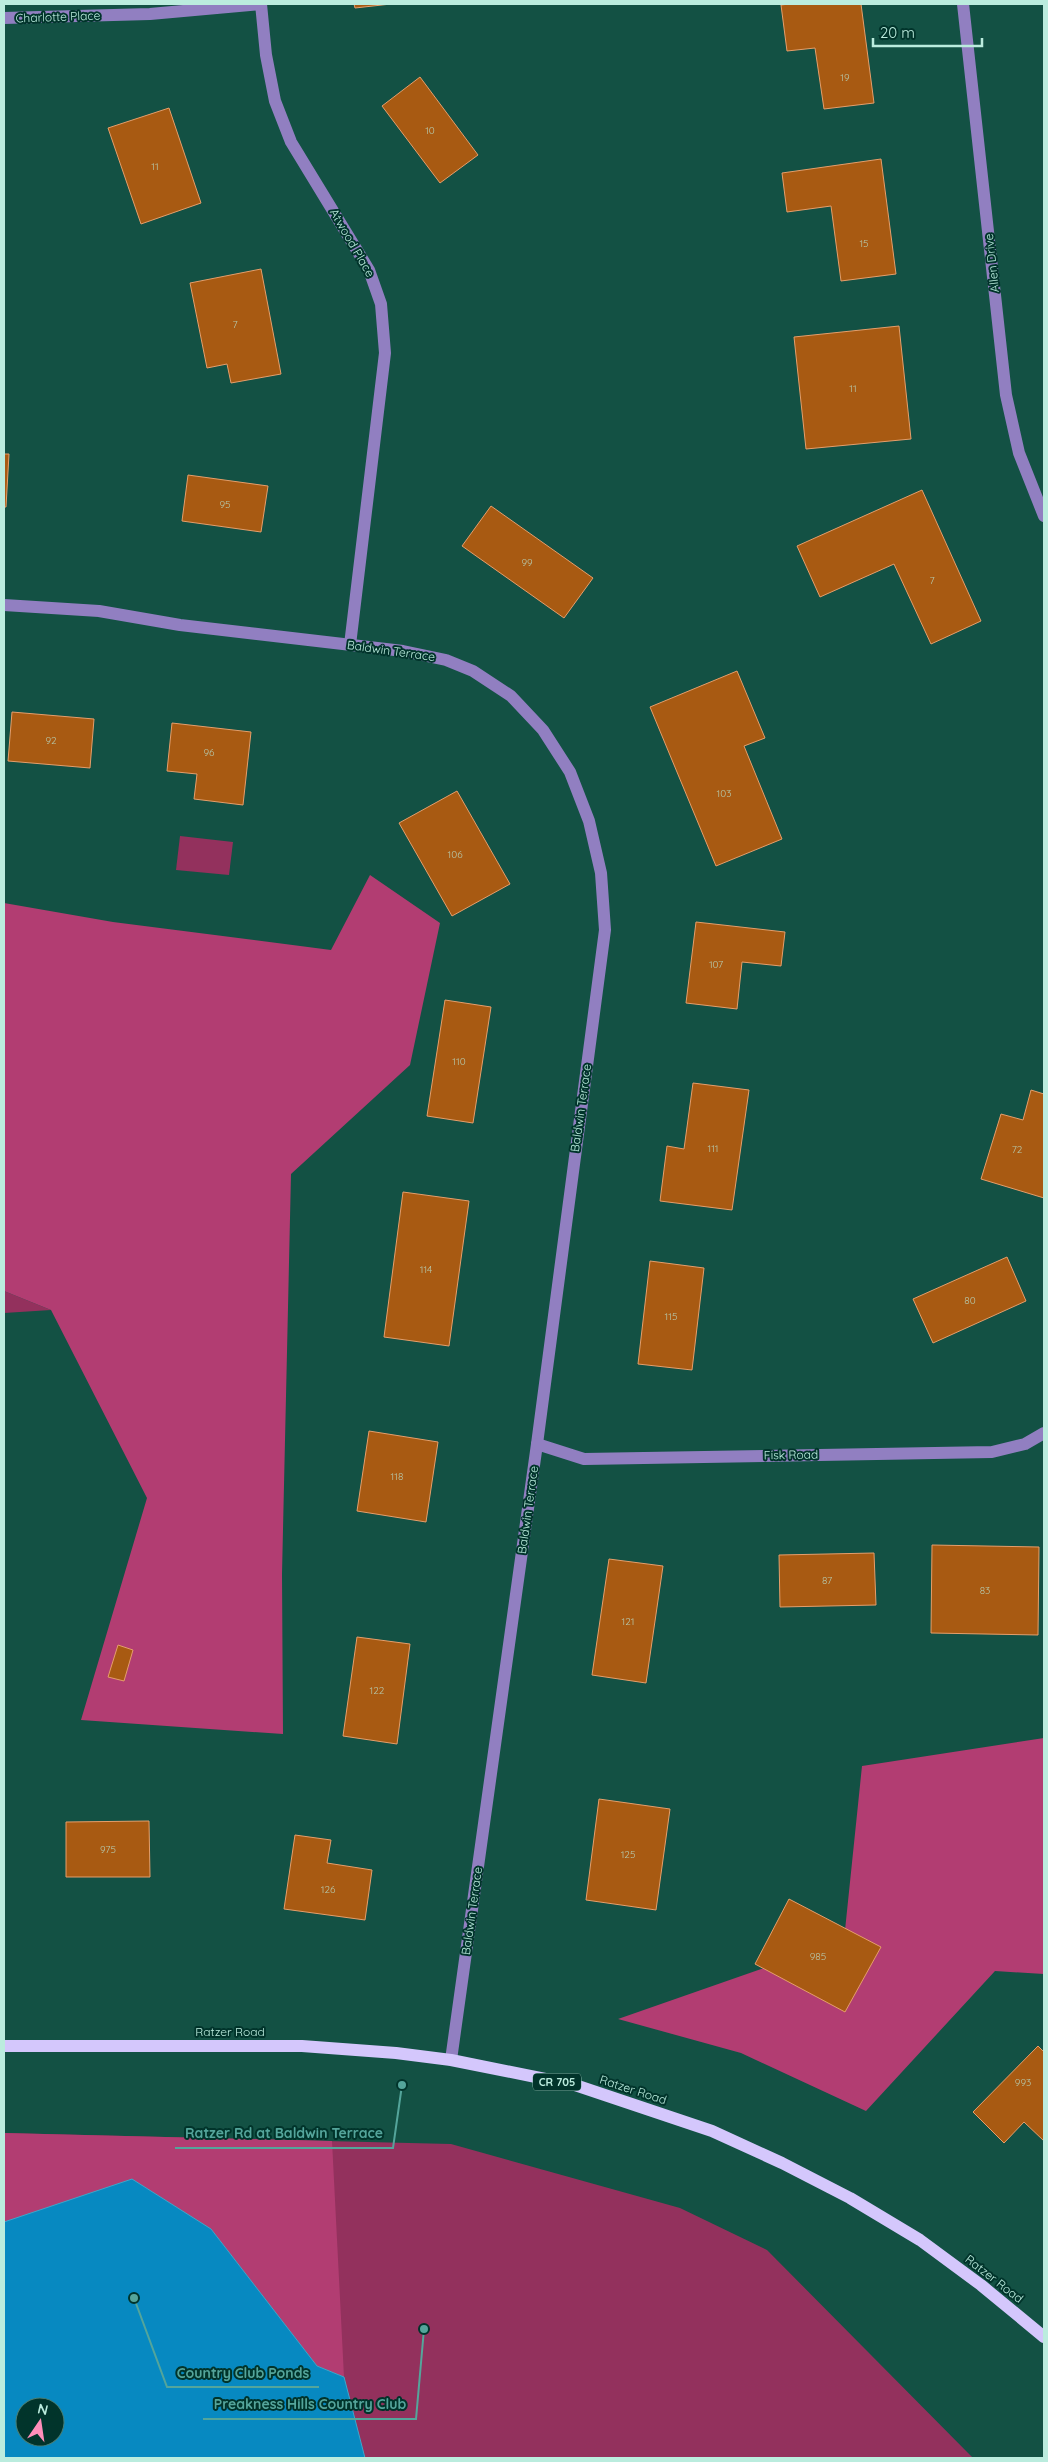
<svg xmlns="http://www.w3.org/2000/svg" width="1048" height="2462" font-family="Quicksand,sans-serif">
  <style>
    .green { fill: #93315d; fill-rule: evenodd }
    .forest { fill: #b23d72 }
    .water { fill: #0789c1; stroke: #3da7ca; fill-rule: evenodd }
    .building { fill: #a85a12; stroke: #e59e6b }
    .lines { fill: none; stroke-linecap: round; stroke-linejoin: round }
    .minor { stroke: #917fc1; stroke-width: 12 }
    .major { stroke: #d4c7fc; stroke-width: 12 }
    .labels { text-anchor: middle; stroke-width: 4; stroke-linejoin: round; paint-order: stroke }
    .number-label { font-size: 10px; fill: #b6c8ab }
    .shield { fill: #01342b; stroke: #83b5a8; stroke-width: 1 }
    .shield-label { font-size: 11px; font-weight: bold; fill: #bbecde }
    .street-label { font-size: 12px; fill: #bbecde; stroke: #01342b }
    .leader { fill: none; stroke: #54a59b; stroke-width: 2 }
    .callout-dot { fill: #54a59b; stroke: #01342b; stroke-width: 2 }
    .callout-label { font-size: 14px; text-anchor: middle; font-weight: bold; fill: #54a59b; stroke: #01342b; stroke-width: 4; stroke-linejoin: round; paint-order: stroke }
  </style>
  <rect width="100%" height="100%" fill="#135144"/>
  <g class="green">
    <polygon points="180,836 233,842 229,875 176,870"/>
    <polygon points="4,1291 51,1310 4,1313"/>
    <path d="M4 2133 451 2144 680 2208 767 2250 973 2458H4ZM25 2407H55V2437H25Z"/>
  </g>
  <g class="forest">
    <polygon points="370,875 440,923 410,1065 291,1174 282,1574 283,1734 81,1720 147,1498 51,1310 4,1291 4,903 113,922 331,950"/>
    <polygon points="1044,1738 1044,1974 995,1971 866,2111 741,2053 618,2019 844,1940 862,1766"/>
    <polygon points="4,2133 332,2141 344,2377 317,2366 211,2229 4,2222"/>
  </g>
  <path class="water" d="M132 2179 211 2229 317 2366 344 2377 365 2458H4V2222ZM25 2407H55V2437H25Z"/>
  <g class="building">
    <polygon points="354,4 391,4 355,8"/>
    <polygon points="789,4 861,4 874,103 824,109 815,48 787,51 781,5"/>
    <polygon points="420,77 478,155 440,183 382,106"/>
    <polygon points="169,108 201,203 141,224 108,128"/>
    <polygon points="881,159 896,274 841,281 831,206 787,212 782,173"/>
    <polygon points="261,269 281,374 231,383 227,364 207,368 190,283"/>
    <polygon points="899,326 911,439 806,449 794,337"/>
    <polygon points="4,454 9,454 6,507 4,507"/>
    <polygon points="188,475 268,486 261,532 182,521"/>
    <polygon points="922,490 981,621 931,644 894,564 820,597 797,546"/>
    <polygon points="491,506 593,578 564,618 462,546"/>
    <polygon points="737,671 765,738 744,746 782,839 716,866 650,707"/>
    <polygon points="12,712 94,719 90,768 8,761"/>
    <polygon points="172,723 251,732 243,805 194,799 197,774 167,771"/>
    <polygon points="457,791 510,884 452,916 399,823"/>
    <polygon points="696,922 785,932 781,966 742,962 737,1009 686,1003"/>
    <polygon points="445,1000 491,1007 473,1123 427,1116"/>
    <polygon points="693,1083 749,1090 732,1210 660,1201 667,1146 684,1149"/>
    <polygon points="1031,1090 1044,1094 1044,1198 981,1179 1001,1114 1023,1120"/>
    <polygon points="403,1192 469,1201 449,1346 384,1337"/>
    <polygon points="1007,1257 1026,1301 933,1343 913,1299"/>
    <polygon points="650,1261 704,1268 692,1370 638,1364"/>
    <polygon points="369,1431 438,1442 426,1522 357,1511"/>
    <polygon points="932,1545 1039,1547 1038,1635 931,1633"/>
    <polygon points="874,1553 876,1605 780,1607 779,1555"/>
    <polygon points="609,1559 663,1566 646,1683 592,1675"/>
    <polygon points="357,1637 410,1644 397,1744 343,1736"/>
    <polygon points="118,1645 133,1650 124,1681 108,1677"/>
    <polygon points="599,1799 670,1809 656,1910 586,1900"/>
    <polygon points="149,1821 150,1877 66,1877 66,1822"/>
    <polygon points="295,1835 331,1840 327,1863 372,1870 365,1920 284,1909"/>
    <polygon points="789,1899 881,1947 845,2012 755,1964"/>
    <polygon points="1038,2046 1044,2052 1044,2141 1024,2122 1004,2143 973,2112"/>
  </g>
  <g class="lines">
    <g class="minor">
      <polyline points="261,4 266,55 275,101 291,142 369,270 381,304 385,353 350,645"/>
      <polyline points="963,4 1006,395 1019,453 1044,516"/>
      <polyline points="4,18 150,14 261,4"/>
      <polyline points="4,605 99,611 180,625 403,651 446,660 473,671 511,696 543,730 570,772 589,821 601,873 605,930 537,1444 451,2060"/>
      <polyline points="537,1444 584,1459 992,1452 1025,1444 1044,1433"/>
    </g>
    <polyline class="major" points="4,2046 302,2046 396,2053 451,2060 575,2085 712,2131 782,2163 850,2198 920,2240 981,2285 1044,2337"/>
  </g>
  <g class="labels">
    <g class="number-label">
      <text x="845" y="81">19</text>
      <text x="430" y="134">10</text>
      <text x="155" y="170">11</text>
      <text x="864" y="247">15</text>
      <text x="235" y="328">7</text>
      <text x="853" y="392">11</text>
      <text x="225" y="508">95</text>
      <text x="527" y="566">99</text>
      <text x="932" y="584">7</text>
      <text x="51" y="744">92</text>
      <text x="209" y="756">96</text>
      <text x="724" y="797">103</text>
      <text x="455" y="858">106</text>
      <text x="716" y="968">107</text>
      <text x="459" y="1065">110</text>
      <text x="713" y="1152">111</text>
      <text x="1017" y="1153">72</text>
      <text x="426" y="1273">114</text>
      <text x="970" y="1304">80</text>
      <text x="671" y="1320">115</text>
      <text x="397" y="1480">118</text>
      <text x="827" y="1584">87</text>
      <text x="985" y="1594">83</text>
      <text x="628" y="1625">121</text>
      <text x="377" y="1694">122</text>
      <text x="108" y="1853">975</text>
      <text x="628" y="1858">125</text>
      <text x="328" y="1893">126</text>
      <text x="818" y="1960">985</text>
      <text x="1023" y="2086">993</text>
    </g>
    <rect class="shield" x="533" y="2073.5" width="48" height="17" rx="4"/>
    <g class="shield-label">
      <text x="557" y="2086">CR 705</text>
    </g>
    <g class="street-label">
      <text transform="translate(58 17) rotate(-2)" y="4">Charlotte Place</text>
      <text transform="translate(352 243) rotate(60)" y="4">Atwood Place</text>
      <text transform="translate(992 263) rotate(-96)" y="4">Allen Drive</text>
      <text transform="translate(391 651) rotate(8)" y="4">Baldwin Terrace</text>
      <text transform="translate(581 1108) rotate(-82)" y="4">Baldwin Terrace</text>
      <text transform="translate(791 1455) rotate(-1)" y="4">Fisk Road</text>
      <text transform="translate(528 1510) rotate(-82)" y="4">Baldwin Terrace</text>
      <text transform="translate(472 1911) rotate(-82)" y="4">Baldwin Terrace</text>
      <text x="230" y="2036">Ratzer Road</text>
      <text transform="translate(633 2090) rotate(18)" y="4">Ratzer Road</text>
      <text transform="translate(994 2279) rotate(38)" y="4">Ratzer Road</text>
    </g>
  </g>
  <path class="leader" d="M402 2085L393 2148H175M134 2298L167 2387H319M424 2329L416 2419H203"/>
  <g class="callout-dot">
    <circle cx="402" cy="2085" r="5"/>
    <circle cx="134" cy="2298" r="5"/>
    <circle cx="424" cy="2329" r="5"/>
  </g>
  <g class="callout-label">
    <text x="284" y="2138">Ratzer Rd at Baldwin Terrace</text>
    <text x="243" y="2378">Country Club Ponds</text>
    <text x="310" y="2409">Preakness Hills Country Club</text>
  </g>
  <rect width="1048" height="2462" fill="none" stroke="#bbecde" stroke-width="10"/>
  <g transform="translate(40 2422) rotate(13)"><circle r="24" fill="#01342b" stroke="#4b7e73"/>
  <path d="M0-4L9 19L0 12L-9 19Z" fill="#ff8eba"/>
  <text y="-8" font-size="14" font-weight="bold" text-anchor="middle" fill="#bbecde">N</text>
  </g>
  <path d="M873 38v8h109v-8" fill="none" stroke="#bbecde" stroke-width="2.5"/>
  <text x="880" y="38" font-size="15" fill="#bbecde" stroke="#01342b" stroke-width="4" paint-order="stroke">20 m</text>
</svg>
